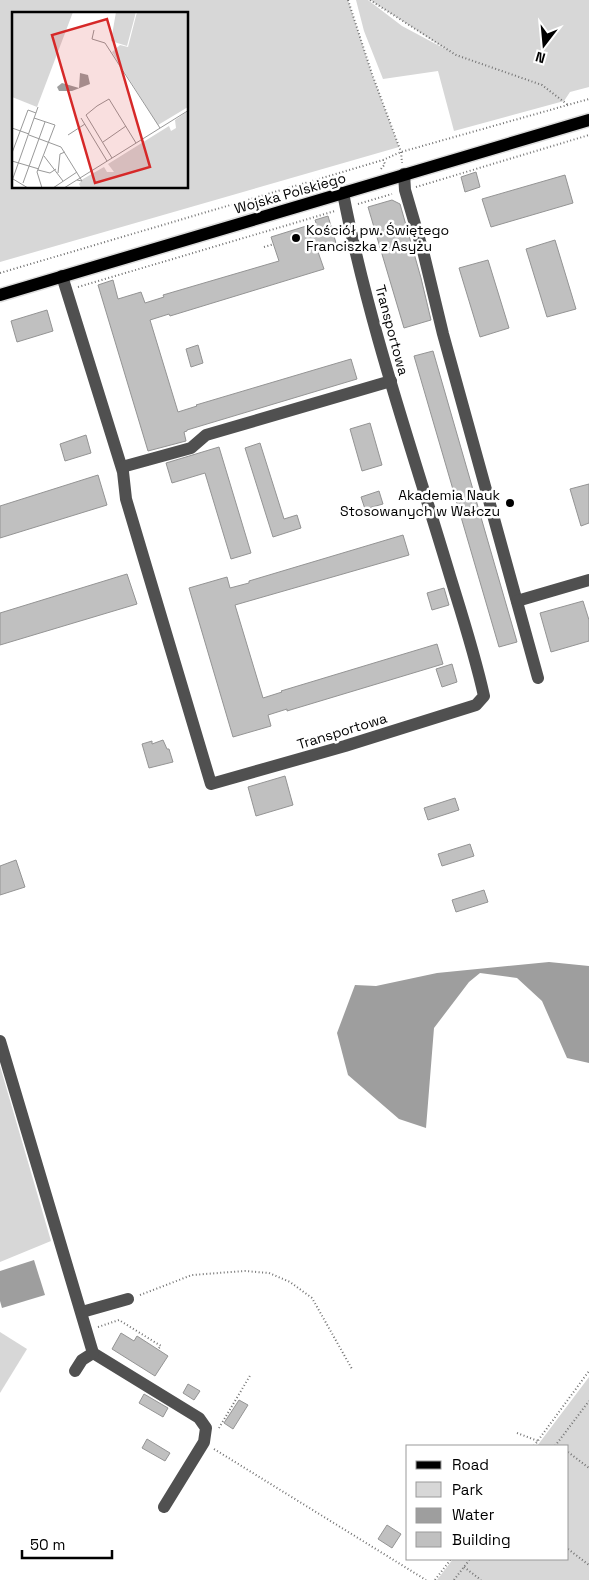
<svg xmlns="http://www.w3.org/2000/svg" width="589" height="1580" font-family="'Space Grotesk',sans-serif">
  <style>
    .green { fill: #d7d7d7; fill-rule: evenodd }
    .water { fill: #9e9e9e }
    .building { fill: #c0c0c0; stroke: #949494 }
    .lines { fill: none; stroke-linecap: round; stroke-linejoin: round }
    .major-casing { stroke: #dbdbdb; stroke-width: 15 }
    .path { stroke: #727272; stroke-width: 2; stroke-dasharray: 1 2.5; stroke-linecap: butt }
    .minor { stroke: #505050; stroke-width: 12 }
    .major { stroke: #000; stroke-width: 12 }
    .poi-dot { fill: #000; stroke: #fff; stroke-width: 2 }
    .labels { text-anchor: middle; stroke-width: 5; stroke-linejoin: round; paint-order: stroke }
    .street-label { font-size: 14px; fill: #000; stroke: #fff }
    .poi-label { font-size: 14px; fill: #000; stroke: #fff; text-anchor: start }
    .inset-road { fill: none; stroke: #999; stroke-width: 1 }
    .view { fill: #d62828; fill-opacity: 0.15; stroke: #d62828; stroke-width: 2.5 }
    .inset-edge { fill: none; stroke: #000; stroke-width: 2.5 }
  </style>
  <rect width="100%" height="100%" fill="#fff"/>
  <g class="green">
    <path d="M0 0H348L372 74 399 147 0 262ZM14 14H188V188H14Z"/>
    <polygon points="356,0 368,0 402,26 447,50 370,0 589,0 589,87 570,92 564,101 454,131 438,71 383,79 364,31"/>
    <polygon points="0,1066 51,1241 0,1262"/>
    <polygon points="0,1332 27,1349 0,1393"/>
    <polygon points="589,1377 589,1580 437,1580 453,1559 568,1559 568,1446 537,1446"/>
  </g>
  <g class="water">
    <polygon points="549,962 589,966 589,1063 567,1058 542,1001 517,978 480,973 469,982 434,1028 426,1128 399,1119 348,1075 337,1033 355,985 376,986 437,973"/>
    <polygon points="34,1260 45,1295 2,1308 0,1301 0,1271"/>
  </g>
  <g class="building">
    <polygon points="476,172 480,187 465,192 461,177"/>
    <polygon points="565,175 573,203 491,227 482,199"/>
    <polygon points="392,200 400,204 421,278 431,320 404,328 368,207"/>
    <polygon points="328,216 336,243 317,249 324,269 170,316 169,314 150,320 178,412 197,406 196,405 351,359 357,379 187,430 187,431 184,432 186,441 148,451 98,285 113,280 118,299 141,292 145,303 164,297 163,295 279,261 271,237 316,223 315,220"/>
    <polygon points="555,240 576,309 547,317 526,249"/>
    <polygon points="488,260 509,328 480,337 459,268"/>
    <polygon points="47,310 53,331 17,342 11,321"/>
    <polygon points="198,345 203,363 191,367 186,349"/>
    <polygon points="433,351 517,642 499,647 414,356"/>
    <polygon points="370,423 382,465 362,471 350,429"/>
    <polygon points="86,435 91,453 65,461 60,444"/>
    <polygon points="260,443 284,519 297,515 301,528 273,537 245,448"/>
    <polygon points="219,447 251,553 231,559 205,473 172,483 166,463"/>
    <polygon points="98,475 107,505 0,538 0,506"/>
    <polygon points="589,484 589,523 581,526 570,489"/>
    <polygon points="379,491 383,504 365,509 361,497"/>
    <polygon points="403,535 409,555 235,605 263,698 282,692 281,691 437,644 443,664 287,711 287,709 268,715 271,726 233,737 189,588 227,577 230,588 249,583 249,581"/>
    <polygon points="127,574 137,604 0,645 0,613"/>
    <polygon points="444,588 449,605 432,610 427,593"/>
    <polygon points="583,601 589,620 589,641 551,652 540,613"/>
    <polygon points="452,664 457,682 442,687 436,669"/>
    <polygon points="163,740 167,749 169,749 173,762 149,768 142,744 152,741 152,744"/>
    <polygon points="285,776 293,805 256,816 248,787"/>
    <polygon points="455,798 459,810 428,820 424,808"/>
    <polygon points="470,844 474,856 442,866 438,854"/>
    <polygon points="16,860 25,887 0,895 0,866"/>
    <polygon points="484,890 488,902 456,912 452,900"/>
    <polygon points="121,1333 134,1341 137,1336 168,1356 155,1376 112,1349"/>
    <polygon points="188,1384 200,1391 194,1400 183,1393"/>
    <polygon points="144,1394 168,1408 163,1417 139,1403"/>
    <polygon points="239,1400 248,1405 233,1429 224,1423"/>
    <polygon points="147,1439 170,1453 165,1461 142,1448"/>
    <polygon points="387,1525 401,1534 392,1548 378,1539"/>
  </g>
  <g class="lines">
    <defs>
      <polyline id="major" points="0,295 589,120"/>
    </defs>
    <use href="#major" class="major-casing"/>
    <g class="path">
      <polyline points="348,0 372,74 401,152 402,163"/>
      <polyline points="370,0 456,55 542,85 568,105"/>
      <polyline points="381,169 385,164 383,160"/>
      <polyline points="416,187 589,135"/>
      <polyline points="358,204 392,194"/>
      <polyline points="264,247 274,244"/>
      <polyline points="0,273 383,160 401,152 589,99"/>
      <polyline points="78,287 335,211"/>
      <polyline points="140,1295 192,1275 245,1271 269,1273 290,1282 312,1298 352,1369"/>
      <polyline points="98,1327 119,1320 161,1346 158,1349"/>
      <polyline points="219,1428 251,1374"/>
      <polyline points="517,1433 538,1441"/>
      <polyline points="534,1446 589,1371"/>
      <polyline points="555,1446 589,1401"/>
      <polyline points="214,1449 426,1580"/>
      <polyline points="568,1452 589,1468"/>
      <polyline points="568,1549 589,1565"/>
      <polyline points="464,1567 481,1580"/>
      <polyline points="435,1580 451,1559"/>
      <polyline points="454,1580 470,1559"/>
    </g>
    <g class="minor">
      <polyline points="404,174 405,190 424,255 443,334 538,678"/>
      <path d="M62 276 123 472 126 499 211 784 345 746 476 705 484 696C475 655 462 615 450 576 412 449 368 323 343 193"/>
      <polyline points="122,467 191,448 206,435 391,381"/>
      <polyline points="517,601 589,580"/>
      <polyline points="0,1041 93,1353 199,1418 206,1428 204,1442 164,1507"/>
      <polyline points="82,1312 128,1299"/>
      <polyline points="75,1371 82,1360 93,1353"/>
    </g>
    <use href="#major" class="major"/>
  </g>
  <g class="poi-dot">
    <circle cx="296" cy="238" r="5"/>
    <circle cx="510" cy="503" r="5"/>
  </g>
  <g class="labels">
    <g class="street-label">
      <text transform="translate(290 193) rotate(-16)" y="5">Wojska Polskiego</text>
      <text transform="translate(392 330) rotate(75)" y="5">Transportowa</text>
      <text transform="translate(342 731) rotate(-17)" y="5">Transportowa</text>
    </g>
    <g class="poi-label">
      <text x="306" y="235">Kościół pw. Świętego<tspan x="306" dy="16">Franciszka z Asyżu</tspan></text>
      <text x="500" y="500" text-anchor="end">Akademia Nauk<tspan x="500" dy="16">Stosowanych w Wałczu</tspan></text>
    </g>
  </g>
  <g transform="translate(12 12)">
    <rect width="176" height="176" fill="#fff"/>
    <path d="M0 0H61L25 95 0 85ZM104 0H124L115 34 99 29ZM125 0H176V95L146 113 100 40 108 33 116 35ZM176 99V176H69L67 172 71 167 92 155 95 160H102L96 152 157 114 159 119 164 116 163 108Z" fill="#d7d7d7"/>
    <path d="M68 61 76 63 78 72 60 79H47L45 75 50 71 67 76Z" fill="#9e9e9e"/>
    <path class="inset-road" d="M82 18 80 27 93 31 148 116M22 106 43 113 25 160 30 176M69 106 95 149M0 116 17 122M17 123 49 135 70 169 65 168M56 123 73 112M91 130 114 114M0 141 16 98 24 101M32 144 51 169M100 146 74 103 85 94 97 87 124 131M0 149 27 157M26 158 38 161 44 157M46 161 48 142 53 140M1 167 16 176M0 169 26 95M11 171 33 110M41 176 65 160M52 176 177 98"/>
    <path class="view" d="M95 7 138 155 83 171 40 23Z"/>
    <rect width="176" height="176" class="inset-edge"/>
  </g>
  <rect x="406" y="1445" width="162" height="115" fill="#ffffff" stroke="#999999"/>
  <rect x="416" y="1461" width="25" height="8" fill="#000000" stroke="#999999"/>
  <text x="452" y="1470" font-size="15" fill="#000000">Road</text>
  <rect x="416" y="1482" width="25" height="15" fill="#d7d7d7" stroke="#999999"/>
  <text x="452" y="1495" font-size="15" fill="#000000">Park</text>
  <rect x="416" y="1508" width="25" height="15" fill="#9e9e9e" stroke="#999999"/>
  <text x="452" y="1520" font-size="15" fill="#000000">Water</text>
  <rect x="416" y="1532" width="25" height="15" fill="#c0c0c0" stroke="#999999"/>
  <text x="452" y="1545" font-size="15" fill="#000000">Building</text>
  <g transform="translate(544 45) rotate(196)" stroke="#ffffff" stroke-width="4" paint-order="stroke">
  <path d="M0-4L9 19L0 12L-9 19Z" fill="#000000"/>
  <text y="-8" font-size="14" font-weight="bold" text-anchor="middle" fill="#000000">N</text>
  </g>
  <path d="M22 1550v8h90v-8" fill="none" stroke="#000000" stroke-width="2.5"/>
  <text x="30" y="1550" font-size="15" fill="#000000" stroke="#ffffff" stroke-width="4" paint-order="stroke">50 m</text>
</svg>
